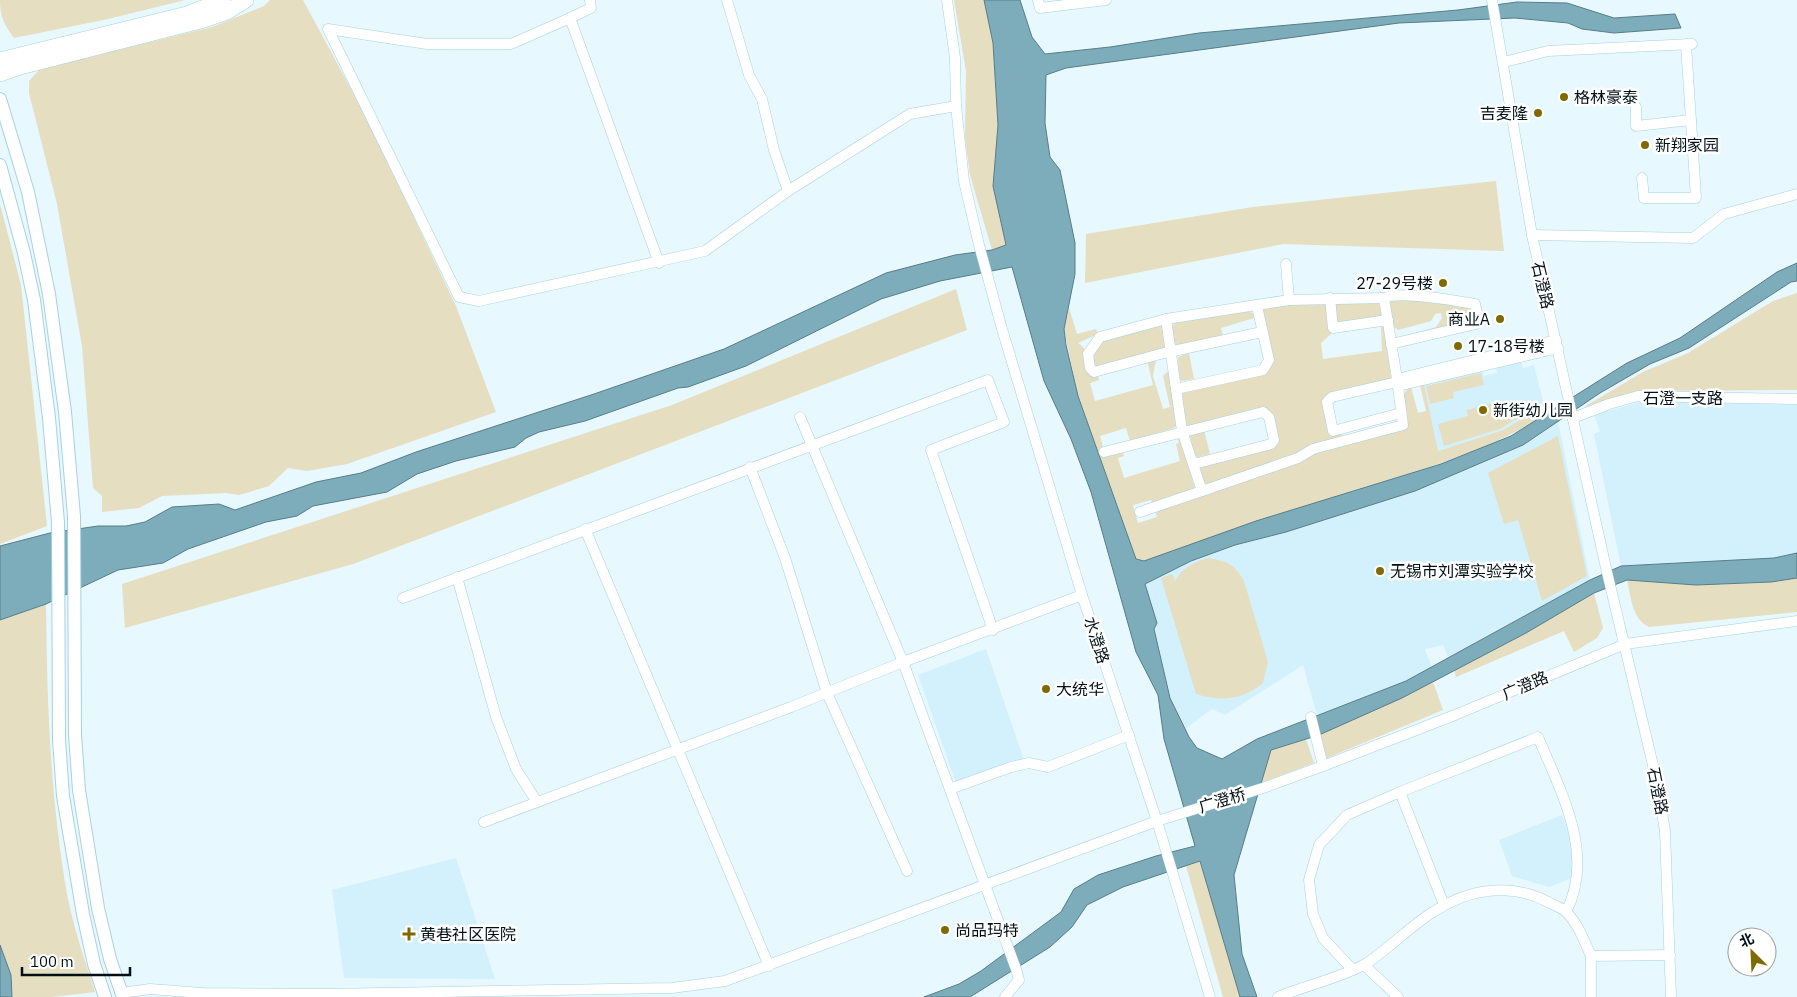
<svg xmlns="http://www.w3.org/2000/svg" width="1797" height="997" font-family="'IBM Plex Sans','Noto Sans SC',sans-serif">
  <style>
    .built { fill: #d2f1fc }
    .green { fill: #e5dec0 }
    .water { fill: #7dacbb; stroke: #587d89 }
    .lines { fill: none; stroke-linecap: round; stroke-linejoin: round }
    .minor-casing { stroke: #a7d1e0; stroke-width: 11 }
    .major-casing { stroke: #a7d1e0; stroke-width: 14 }
    .highway-casing { stroke: #a7d1e0; stroke-width: 16 }
    .minor { stroke: #fff; stroke-width: 10 }
    .major { stroke: #fff; stroke-width: 12 }
    .highway { stroke: #fff; stroke-width: 15 }
    .poi-dot { fill: #7f6901; stroke: #fff; stroke-width: 2 }
    .labels { text-anchor: middle; stroke-width: 5; stroke-linejoin: round; paint-order: stroke }
    .poi-label { font-size: 16px; fill: #021015; stroke: #fff; text-anchor: start }
    .street-label { font-size: 16px; fill: #021015; stroke: #fff }
  </style>
  <rect width="100%" height="100%" fill="#e7f8fe"/>
  <g class="built">
    <polygon points="1521,362 1523,368 1534,365 1544,406 1503,430 1438,451 1424,384 1482,371 1484,376 1497,373 1496,368"/>
    <polygon points="1644,401 1797,405 1797,553 1774,558 1621,566 1594,434 1600,431 1594,415"/>
    <polygon points="1558,421 1590,580 1479,640 1449,659 1443,645 1425,649 1432,668 1406,681 1317,715 1303,665 1225,715 1212,709 1185,729 1170,698 1145,584 1191,561 1235,545 1286,532 1415,491 1523,445"/>
    <polygon points="986,649 1024,760 956,783 918,675"/>
    <polygon points="1562,815 1570,835 1573,858 1572,878 1549,887 1512,876 1499,840"/>
    <polygon points="456,858 495,979 344,978 332,890"/>
  </g>
  <g class="green">
    <path d="M0 0H185L108 19 14 38C4 25 0 16 0 0Z"/>
    <polygon points="270,0 303,0 365,115 456,306 496,412 347,464 307,471 288,468 269,486 239,495 226,493 162,496 139,508 102,512 102,496 93,488 82,346 57,204 29,93 29,81 40,69 212,27 264,6"/>
    <polygon points="954,0 984,0 993,43 998,125 993,186 1007,245 992,250 970,175 965,137 966,71"/>
    <polygon points="1496,181 1504,251 1283,244 1085,283 1086,234 1253,207"/>
    <polygon points="0,204 21,285 47,526 0,544"/>
    <polygon points="956,289 967,330 353,564 125,628 122,584 672,405"/>
    <polygon points="1797,293 1797,390 1636,391 1584,407 1643,372 1688,353 1773,301"/>
    <polygon points="1393,298 1473,308 1474,318 1471,322 1399,338 1436,327 1442,318 1441,313 1435,314 1431,321 1398,330 1393,326 1390,302"/>
    <polygon points="1327,303 1331,334 1321,343 1323,359 1382,351 1381,327 1385,326 1391,378 1389,381 1325,402 1342,434 1341,437 1207,485 1203,481 1199,468 1272,446 1269,412 1188,427 1185,424 1182,392 1266,371 1262,310 1282,305"/>
    <polygon points="1335,303 1379,303 1382,317 1337,325"/>
    <path d="M1069 308 1077 334 1096 329 1098 334 1078 343C1090 352 1096 365 1099 380L1090 383 1095 401 1153 385 1147 360 1156 359 1153 376 1163 409 1170 407 1163 376 1167 372 1169 373 1177 424 1174 428 1130 441 1126 428 1100 436 1105 455 1122 450 1124 456 1118 458 1124 478 1180 461 1176 444 1179 443 1177 436 1179 435 1195 489 1153 505 1151 500 1133 505 1138 523 1157 517 1155 510 1315 453 1407 427C1405 413 1397 395 1411 387L1418 413 1426 411 1420 385 1424 384 1438 451 1503 430 1544 406 1541 418C1481 454 1413 472 1346 493 1278 515 1211 537 1144 561L1136 559 1078 396 1064 329Z"/>
    <path d="M1249 311 1253 314 1254 318 1221 328 1223 336C1233 334 1248 326 1258 331L1179 348C1171 343 1171 331 1174 323Z"/>
    <polygon points="1162,325 1166,347 1162,350 1096,369 1089,357 1101,339"/>
    <polygon points="1189,353 1194,379 1182,381 1179,379 1178,357"/>
    <polygon points="1481,373 1484,385 1453,392 1454,398 1430,404 1426,386"/>
    <polygon points="1497,402 1501,419 1518,415 1518,418 1500,429 1444,446 1438,424 1468,416 1466,410"/>
    <polygon points="1204,430 1210,454 1198,457 1194,455 1190,435"/>
    <polygon points="1558,436 1587,576 1542,601 1518,520 1504,524 1488,473"/>
    <path d="M1208 558C1226 561 1235 564 1244 581L1268 662 1263 683C1242 700 1222 702 1196 694L1161 578 1172 574 1175 581C1183 567 1193 563 1208 558Z"/>
    <path d="M1797 578V612L1649 627C1632 619 1631 597 1627 580 1684 585 1740 587 1797 578Z"/>
    <polygon points="1594,593 1603,628 1597,638 1574,652 1564,631 1456,677 1454,669 1526,633"/>
    <path d="M46 604C47 703 50 796 67 894 73 927 85 960 95 992L52 997H12L11 975 0 945V620Z"/>
    <polygon points="1433,682 1443,710 1327,758 1319,735"/>
    <polygon points="1306,739 1314,763 1261,783 1271,750"/>
    <polygon points="1200,861 1240,997 1223,997 1186,866"/>
  </g>
  <g class="water">
    <polygon points="984,0 1020,0 1032,37 1045,54 1110,47 1199,33 1458,10 1517,2 1567,3 1614,18 1675,14 1681,28 1614,33 1582,29 1568,23 1515,18 1399,23 1066,68 1046,75 1045,123 1050,157 1060,170 1075,243 1075,274 1064,329 1066,345 1078,396 1136,559 1144,561 1256,521 1441,464 1511,436 1627,363 1680,338 1777,272 1797,263 1797,281 1791,282 1689,348 1650,364 1600,393 1523,445 1415,491 1286,532 1235,545 1191,561 1145,584 1157,623 1154,629 1170,698 1189,737 1197,748 1222,759 1257,739 1406,681 1590,580 1621,566 1774,558 1797,553 1797,578 1771,582 1696,585 1627,580 1594,593 1526,633 1402,698 1319,735 1271,750 1234,875 1242,954 1257,997 1240,997 1200,861 1123,887 1087,905 1072,927 1050,947 970,997 924,997 959,984 981,971 1061,912 1074,889 1098,875 1156,856 1195,846 1164,739 1158,695 1136,652 1091,492 1071,439 1044,381 1012,267 940,281 881,299 746,366 688,387 678,388 585,421 539,432 526,438 515,447 456,461 417,474 387,492 313,506 297,516 266,522 188,549 163,563 118,570 46,604 0,620 0,546 50,533 98,526 126,526 145,522 172,507 219,504 235,510 316,482 361,473 416,452 594,394 724,349 886,273 955,255 992,250 1006,245 993,186 998,125 993,43"/>
    <polygon points="0,945 11,975 12,997 0,997"/>
  </g>
  <g class="lines">
    <defs>
      <g id="minor">
        <polyline points="590,0 591,8 570,18 659,263"/>
        <polyline points="727,0 749,75 762,99 774,150 788,191"/>
        <polyline points="947,0 955,58 956,106 964,181 979,245 1002,329 1082,595 1157,821 1210,997"/>
        <polyline points="1038,0 1040,8 1106,0"/>
        <polyline points="1492,0 1532,235 1606,568 1657,782 1665,831 1671,997"/>
        <polyline points="570,18 511,44 427,44 328,29 459,297 479,301 705,251 788,191 910,114 956,106"/>
        <polyline points="1504,62 1548,51 1692,44"/>
        <polyline points="1636,107 1636,126 1691,120"/>
        <polyline points="1642,178 1644,198 1696,198 1686,44"/>
        <polyline points="1532,235 1693,238 1724,214 1797,194"/>
        <polyline points="1286,264 1289,300"/>
        <polyline points="1330,298 1333,328 1388,320"/>
        <path d="M1384 298C1400 290 1455 301 1475 304L1478 317 1476 324 1391 344"/>
        <polyline points="1166,319 1100,337 1088,354 1090,368 1094,372 1164,353 1262,332"/>
        <polyline points="1397,379 1403,425 1313,449 1298,458 1202,491 1182,431 1166,319 1289,300 1384,298 1397,379 1556,340"/>
        <polyline points="1397,382 1332,397 1327,402 1333,431 1401,413"/>
        <polyline points="1398,386 1558,348"/>
        <polyline points="1176,389 1263,370 1269,360 1257,306"/>
        <polyline points="800,417 903,662 1016,969 1019,980 1005,997"/>
        <polyline points="1573,418 1609,404 1638,396 1797,399"/>
        <polyline points="1104,452 1263,412 1269,417 1274,440 1271,444 1194,464"/>
        <polyline points="750,467 785,558 827,693 907,871"/>
        <polyline points="1140,512 1202,491"/>
        <polyline points="585,529 769,966"/>
        <polyline points="457,577 496,717 516,769 537,802"/>
        <polyline points="403,598 988,380 1004,422 931,450 993,630"/>
        <polyline points="1311,717 1323,766"/>
        <polyline points="950,789 1011,767 1029,763 1048,767 1129,735"/>
        <path d="M1400 792 1538 737C1560 790 1596 854 1566 912"/>
        <polyline points="484,822 791,707 903,662 1082,595"/>
        <polyline points="1591,956 1591,997"/>
        <polyline points="1364,965 1398,997"/>
        <polyline points="1352,969 1323,938 1313,914 1309,880 1319,845 1347,815 1400,792 1444,905"/>
        <polyline points="121,993 150,989 202,993 324,994 672,988 725,981 1157,821 1263,788 1323,766 1455,715 1625,644 1797,621"/>
        <path d="M1278 997C1304 986 1344 977 1367 963 1390 948 1409 927 1433 912 1468 889 1510 882 1548 902 1554 905 1563 908 1567 913 1579 925 1584 941 1591 956L1670 955"/>
      </g>
      <g id="major">
        <polyline points="0,99 28,192 49,294 65,412 74,516 75,735 79,790 98,908 110,959 123,997"/>
        <polyline points="0,165 24,253 34,300 49,418 58,522 59,740 63,796 83,914 94,964 105,997"/>
      </g>
      <g id="highway">
        <polyline points="0,60 187,14 223,0"/>
        <polyline points="0,74 20,67 204,20 227,12 246,0"/>
      </g>
    </defs>
    <use href="#minor" class="minor-casing"/>
    <use href="#major" class="major-casing"/>
    <use href="#highway" class="highway-casing"/>
    <use href="#minor" class="minor"/>
    <use href="#major" class="major"/>
    <use href="#highway" class="highway"/>
  </g>
  <g class="poi-dot">
    <circle cx="1564" cy="97" r="5"/>
    <circle cx="1538" cy="113" r="5"/>
    <circle cx="1645" cy="145" r="5"/>
    <circle cx="1443" cy="283" r="5"/>
    <circle cx="1500" cy="319" r="5"/>
    <circle cx="1458" cy="346" r="5"/>
    <circle cx="1483" cy="410" r="5"/>
    <circle cx="1380" cy="571" r="5"/>
    <circle cx="1046" cy="689" r="5"/>
    <circle cx="945" cy="930" r="5"/>
    <path d="M406.5 926.5h5v5h5v5h-5v5h-5v-5h-5v-5h5z"/>
  </g>
  <g class="labels">
    <g class="poi-label">
      <text x="1574" y="103">格林豪泰</text>
      <text x="1528" y="119" text-anchor="end">吉麦隆</text>
      <text x="1655" y="151">新翔家园</text>
      <text x="1433" y="289" text-anchor="end">27-29号楼</text>
      <text x="1490" y="325" text-anchor="end">商业A</text>
      <text x="1468" y="352">17-18号楼</text>
      <text x="1493" y="416">新街幼儿园</text>
      <text x="1390" y="577">无锡市刘潭实验学校</text>
      <text x="1056" y="695">大统华</text>
      <text x="955" y="936">尚品玛特</text>
      <text x="420" y="940">黄巷社区医院</text>
    </g>
    <g class="street-label">
      <text transform="translate(1543 285) rotate(77)" y="6">石澄路</text>
      <text x="1683" y="404">石澄一支路</text>
      <text transform="translate(1097 640) rotate(72)" y="6">水澄路</text>
      <text transform="translate(1525 685) rotate(-23)" y="6">广澄路</text>
      <text transform="translate(1658 791) rotate(79)" y="6">石澄路</text>
      <text transform="translate(1222 800) rotate(-17)" y="6">广澄桥</text>
    </g>
  </g>
  <g transform="translate(1752 952) rotate(336)"><circle r="24" fill="#ffffff" stroke="#9a9fa1"/>
  <path d="M0-4L9 19L0 12L-9 19Z" fill="#7f6901"/>
  <text y="-8" font-size="14" font-weight="bold" text-anchor="middle" fill="#021015">北</text>
  </g>
  <path d="M22 967v8h108v-8" fill="none" stroke="#021015" stroke-width="2.5"/>
  <text x="30" y="967" font-size="15" fill="#021015" stroke="#ffffff" stroke-width="4" paint-order="stroke">100 m</text>
</svg>
